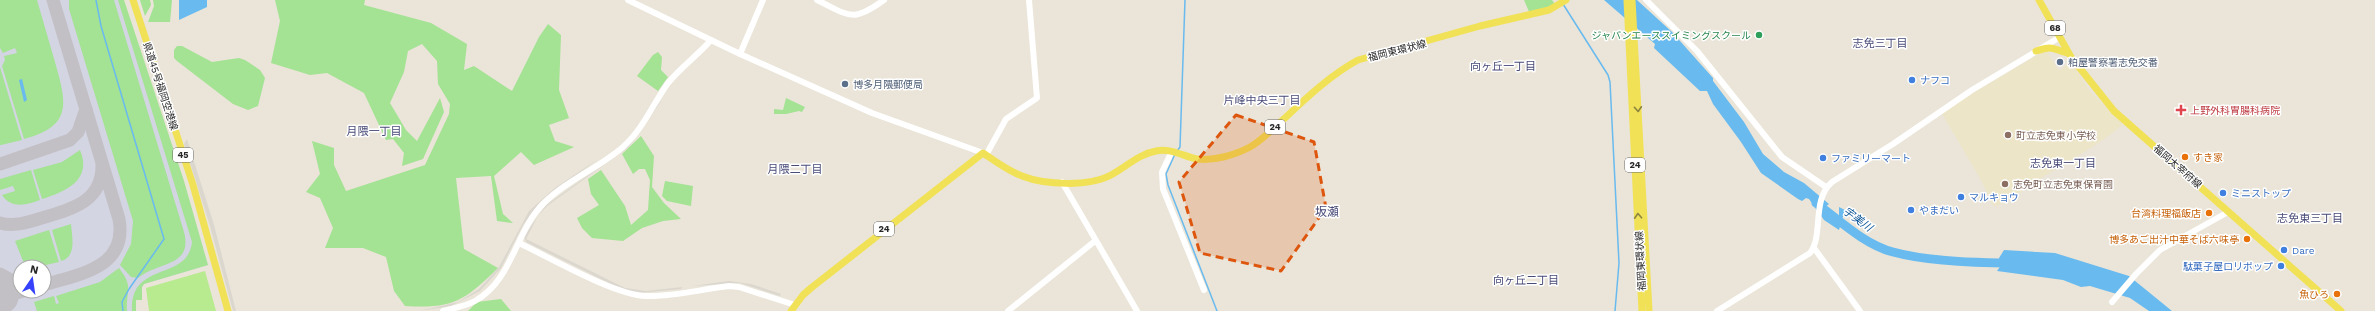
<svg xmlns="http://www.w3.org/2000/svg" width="2375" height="311" font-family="'Work Sans','Noto Sans JP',sans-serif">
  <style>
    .education { fill: #ede5c7 }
    .airport { fill: #d4d5e3; fill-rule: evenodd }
    .green { fill: #a4e294 }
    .pitch { fill: #b8ea8f }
    .plaza { fill: #dbd7cf }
    .water { fill: #69baef }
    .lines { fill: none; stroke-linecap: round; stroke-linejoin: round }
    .stream { stroke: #69baef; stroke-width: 1.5 }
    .river { stroke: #69baef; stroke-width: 9 }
    .taxiway { stroke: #c3c0c5; stroke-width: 13 }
    .runway { stroke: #c3c0c5; stroke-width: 33 }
    .secondary { stroke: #fff; stroke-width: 6 }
    .primary { stroke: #f1e157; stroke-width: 7 }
    .oneway { stroke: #8c843f }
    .marked { fill: #de560d; fill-opacity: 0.2; stroke: #de560d; stroke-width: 3; stroke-dasharray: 8 5; stroke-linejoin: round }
    .leisure-dot { fill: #2e9e5b; stroke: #fff; stroke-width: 1.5 }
    .service-dot { fill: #5c6f8a; stroke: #fff; stroke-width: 1.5 }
    .shop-dot { fill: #3f7fe0; stroke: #fff; stroke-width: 1.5 }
    .health-dot { fill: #e0444e; stroke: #fff; stroke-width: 1.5 }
    .education-dot { fill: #8d6e63; stroke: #fff; stroke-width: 1.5 }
    .food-dot { fill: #e8710a; stroke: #fff; stroke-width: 1.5 }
    .labels { text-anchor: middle; stroke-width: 3; stroke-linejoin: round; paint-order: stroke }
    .shield { fill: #fff; stroke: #686868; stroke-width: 1 }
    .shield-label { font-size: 9px; font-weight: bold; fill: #272727 }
    .leisure-label { font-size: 10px; fill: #27864d; stroke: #fff; text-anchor: end }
    .street-label { font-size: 10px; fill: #272727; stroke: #fff }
    .service-label { font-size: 10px; fill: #4e5e75; stroke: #fff; text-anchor: start }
    .shop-label { font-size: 10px; fill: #366cbe; stroke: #fff; text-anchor: start }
    .health-label { font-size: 10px; fill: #be3a42; stroke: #fff; text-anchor: start }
    .education-label { font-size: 10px; fill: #785e54; stroke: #fff; text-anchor: start }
    .food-label { font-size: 10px; fill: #c56008; stroke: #fff; text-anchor: end }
    .neighbourhood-label { font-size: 11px; fill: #484a78; stroke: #fff }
    .water-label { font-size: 11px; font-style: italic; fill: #0c5597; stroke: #fff }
    .quarter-label { font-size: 12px; fill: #484a78; stroke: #fff }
  </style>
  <rect width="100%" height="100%" fill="#eae5d8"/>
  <polygon class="education" points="2046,50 2059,71 2068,64 2073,65 2089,90 2123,125 2097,144 2041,178 2028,183 2029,187 1997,206 1993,205 1981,180 1941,112"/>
  <path class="airport" d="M0 0H123L208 265 144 284 142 287V300H136V311H0ZM20 267H44V291H20Z"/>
  <g class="green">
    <path d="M0 0H37C43 21 49 41 55 62 66 102 74 126 24 139L2 66 5 60 4 56 17 53 15 48 3 53 0 48Z"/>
    <path d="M69 0H114L184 232C193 267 159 261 138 278L131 277 120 265 131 244 133 221 69 9Z"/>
    <path d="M118 0H124L184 181 208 265 144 284 142 287V300H136V311H132C130 260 188 282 192 242Z"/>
    <polygon points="140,0 150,0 151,5 145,16"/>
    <polygon points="153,0 172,0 170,22 148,22 154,6"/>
    <path d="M275 0H365L364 5 431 23 467 44 464 70 474 66 512 91 539 37 548 24 561 35 559 90 569 118 549 125 555 141 574 147 534 165 521 152 494 176 503 214 513 223 497 221 491 176 456 178 464 249 498 268C464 301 453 309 405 306L394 291 386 257 363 248H325L333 228 320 198 306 192 320 174 312 141 334 148V165L346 191 425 165 449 114 450 104 438 84 437 61 422 44 408 51 404 72 390 103 406 130 417 141 440 98 444 112 423 159 402 166 404 153 393 139 386 140 364 93 327 73 310 75 271 63 280 21Z"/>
    <polygon points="1524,0 1552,0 1555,4 1530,14"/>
    <polygon points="177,46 182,46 212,62 239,58 245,60 260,70 265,78 258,106 248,110 233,104 177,61 174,58 174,50"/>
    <polygon points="658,52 662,57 661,70 668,77 658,91 637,76 653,55"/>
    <polygon points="0,67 22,140 1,145 0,145"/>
    <polygon points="786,98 805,107 802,112 799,111 786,114 774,114 774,109 783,110"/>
    <polygon points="641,136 654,156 652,187 664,203 681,219 663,221 642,228 623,241 592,238 582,228 577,218 599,205 591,194 588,179 601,170 625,206 631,225 648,210 650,180 645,169 639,169 633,174 622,154"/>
    <path d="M80 150C93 180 65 192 42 199L33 170 62 162Z"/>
    <path d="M31 170 40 200C27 205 11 209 2 195L15 191 13 186 0 190V179Z"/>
    <polygon points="665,181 693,186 691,206 667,201 662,196"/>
    <path d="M71 224C72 237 77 257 61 261L52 230Z"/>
    <polygon points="49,230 59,262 37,267 23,261 15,241"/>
    <path d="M119 268C134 287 126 290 127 311H37L34 302 54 296 56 304 59 303 56 296 100 282Z"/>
    <polygon points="501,299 511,311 468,311 477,302"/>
  </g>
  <polygon class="pitch" points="205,271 216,311 149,311 146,288"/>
  <g class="plaza">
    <polygon points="662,100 629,147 547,206 538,216 526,239 625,288 646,291 682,287 681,289 638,293 617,287 526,242 524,236 546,205 610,160"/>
    <polygon points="187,139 214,225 236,311 233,311 210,226 184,144"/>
    <polygon points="598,159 540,202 523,225 501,268 480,291 451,306 419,311 458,302 479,289 499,267 529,211 555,188"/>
    <polygon points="729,281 751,284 781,294 780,296 740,283 692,286"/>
  </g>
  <g class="water">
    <polygon points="179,0 207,0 207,7 179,20"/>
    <polygon points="1604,0 1637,0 1672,32 1713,78 1713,81 1744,122 1763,154 1784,172 1804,183 1829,204 1825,207 1825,211 1834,217 1839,217 1839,207 1845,210 1839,230 1824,220 1809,199 1806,198 1802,201 1798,199 1761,173 1741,142 1713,104 1707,91 1700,91 1654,48 1655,44"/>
    <polygon points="22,79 27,100 24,102 19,80"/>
    <polygon points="2004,250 2055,253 2129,276 2172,311 2149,311 2130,298 2090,286 2081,287 2063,280 1997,271 2001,265 1999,258"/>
  </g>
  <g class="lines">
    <g class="stream">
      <polyline points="96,0 101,26 164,239 129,289 122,302 123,311"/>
      <polyline points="1563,4 1608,75 1610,82 1619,263 1615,311"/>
      <polyline points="1177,151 1180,147 1185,0"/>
      <polyline points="1175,154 1166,174 1168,185 1217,311"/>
    </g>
    <path class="river" d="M1816 203C1839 220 1865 245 1893 252 1926 261 1978 263 2012 263"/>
    <g class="taxiway">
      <polyline points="0,164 70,140 78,132 86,109"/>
      <path d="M0 223C15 227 28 222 42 218 71 209 102 202 102 166"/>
      <polyline points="0,274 20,285"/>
      <path d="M44 285C79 274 128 268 119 219L53 0"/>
      <polyline points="0,298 23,291"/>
    </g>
    <polyline class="runway" points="0,291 2,297"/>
    <g class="secondary">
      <polyline points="628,0 740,54 872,113 983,153"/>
      <path d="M817 0C850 16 852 23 884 0"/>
      <polyline points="1646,0 1697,51 1782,157 1826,187"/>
      <polyline points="740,54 763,0"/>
      <polyline points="1172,151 1162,172 1163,189 1204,290"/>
      <polyline points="986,155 1006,119 1037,98 1029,0"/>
      <polyline points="1062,182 1137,311"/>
      <path d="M519 243C551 258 614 295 646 296 674 297 702 289 729 286L739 287 795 305"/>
      <polyline points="1814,248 1860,311"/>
      <polyline points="2112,302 2136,274 2160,250 2228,212"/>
      <path d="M443 311C454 308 466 306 475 301 513 280 515 231 544 203 567 180 599 168 623 147 643 129 653 104 668 83 681 67 698 55 711 40"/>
      <polyline points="1008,311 1095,241"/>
      <path d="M1717 311 1810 253C1824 235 1811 200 1832 182L1893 144 1972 90 2060 37"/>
    </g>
    <g class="primary">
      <polyline points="133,0 193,185 228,311"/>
      <polyline points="1627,0 1642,311"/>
      <polyline points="1632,0 1649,311"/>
      <polyline points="2039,0 2071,57 2114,111 2341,311"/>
      <path d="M2036 51C2055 45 2051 49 2068 53"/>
      <path d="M791 311 803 295 811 288 983 153C995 161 1008 171 1022 176 1045 185 1089 187 1111 175 1126 167 1139 154 1156 151 1171 148 1183 156 1197 159 1214 161 1235 155 1250 147 1263 140 1273 128 1285 118 1307 97 1332 74 1358 60L1480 26 1549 10 1566 0"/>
    </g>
  </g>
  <defs><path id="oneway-chevron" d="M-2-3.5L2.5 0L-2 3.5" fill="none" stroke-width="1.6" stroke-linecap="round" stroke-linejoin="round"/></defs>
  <g class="oneway">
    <use href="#oneway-chevron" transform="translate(1638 109) rotate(86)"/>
    <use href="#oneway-chevron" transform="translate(1638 216) rotate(-93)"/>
  </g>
  <path class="marked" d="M1236 115 1314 142 1326 208 1281 271 1200 253 1179 182Z"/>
  <circle class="leisure-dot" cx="1759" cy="35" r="4"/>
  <g class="service-dot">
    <circle cx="2060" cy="62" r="4"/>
    <circle cx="845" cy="84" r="4"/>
  </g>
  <g class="shop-dot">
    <circle cx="1912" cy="80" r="4"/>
    <circle cx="1823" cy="158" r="4"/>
    <circle cx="2223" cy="193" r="4"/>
    <circle cx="1961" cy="197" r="4"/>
    <circle cx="1911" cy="210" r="4"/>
    <circle cx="2284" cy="250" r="4"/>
    <circle cx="2281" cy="266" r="4"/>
  </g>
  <path class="health-dot" d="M2179 104h4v4h4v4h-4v4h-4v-4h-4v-4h4z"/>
  <g class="education-dot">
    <circle cx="2008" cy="135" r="4"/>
    <circle cx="2005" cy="184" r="4"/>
  </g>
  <g class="food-dot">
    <circle cx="2185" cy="157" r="4"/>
    <circle cx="2209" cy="213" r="4"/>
    <circle cx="2247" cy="239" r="4"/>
    <circle cx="2337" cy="294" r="4"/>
  </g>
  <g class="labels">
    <g class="shield">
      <rect x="2045" y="21" width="20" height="14" rx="3"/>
      <rect x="1265" y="120" width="20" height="14" rx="3"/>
      <rect x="173" y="148" width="20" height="14" rx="3"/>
      <rect x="1625" y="158" width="20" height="14" rx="3"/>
      <rect x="874" y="222" width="20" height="14" rx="3"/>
    </g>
    <g class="shield-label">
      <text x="2055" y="31">68</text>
      <text x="1275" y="130">24</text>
      <text x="183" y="158">45</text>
      <text x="1635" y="168">24</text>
      <text x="884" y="232">24</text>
    </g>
    <g class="leisure-label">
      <text x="1751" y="39">ジャパンエーススイミングスクール</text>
    </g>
    <g class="street-label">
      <text transform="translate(1397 50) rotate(-14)" y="4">福岡東環状線</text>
      <text transform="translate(161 86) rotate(72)" y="4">県道45号福岡空港線</text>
      <text transform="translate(2178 166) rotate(41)" y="4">福岡太宰府線</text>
      <text transform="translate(1640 261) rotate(-93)" y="4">福岡東環状線</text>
    </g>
    <g class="service-label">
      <text x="2068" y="66">粕屋警察署志免交番</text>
      <text x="853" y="88">博多月隈郵便局</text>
    </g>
    <g class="shop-label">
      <text x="1920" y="84">ナフコ</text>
      <text x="1831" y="162">ファミリーマート</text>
      <text x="2231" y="197">ミニストップ</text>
      <text x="1969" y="201">マルキョウ</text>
      <text x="1919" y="214">やまだい</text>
      <text x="2292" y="254">Dare</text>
      <text x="2273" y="270" text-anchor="end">駄菓子屋ロリポップ</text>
    </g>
    <g class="health-label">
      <text x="2190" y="114">上野外科胃腸科病院</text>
    </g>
    <g class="education-label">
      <text x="2016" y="139">町立志免東小学校</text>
      <text x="2013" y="188">志免町立志免東保育園</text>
    </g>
    <g class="food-label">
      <text x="2193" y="161" text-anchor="start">すき家</text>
      <text x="2201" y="217">台湾料理福飯店</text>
      <text x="2239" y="243">博多あご出汁中華そば六味亭</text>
      <text x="2329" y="298">魚ひろ</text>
    </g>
    <g class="neighbourhood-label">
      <text x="1880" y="47">志免三丁目</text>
      <text x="1503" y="70">向ヶ丘一丁目</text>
      <text x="1262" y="104">片峰中央三丁目</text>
      <text x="374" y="135">月隈一丁目</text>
      <text x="2063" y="167">志免東一丁目</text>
      <text x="795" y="173">月隈二丁目</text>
      <text x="2310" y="222">志免東三丁目</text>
      <text x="1526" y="284">向ヶ丘二丁目</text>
    </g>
    <g class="water-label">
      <text transform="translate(1858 219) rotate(36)" y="4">宇美川</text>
    </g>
    <g class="quarter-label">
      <text x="1327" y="216">坂瀬</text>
    </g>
  </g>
  <g transform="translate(32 279) rotate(13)"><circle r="19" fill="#ffffff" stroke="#a9a9a9"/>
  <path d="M0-3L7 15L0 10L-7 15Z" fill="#3541fb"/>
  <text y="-6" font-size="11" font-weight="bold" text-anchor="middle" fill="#272727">N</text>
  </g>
</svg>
